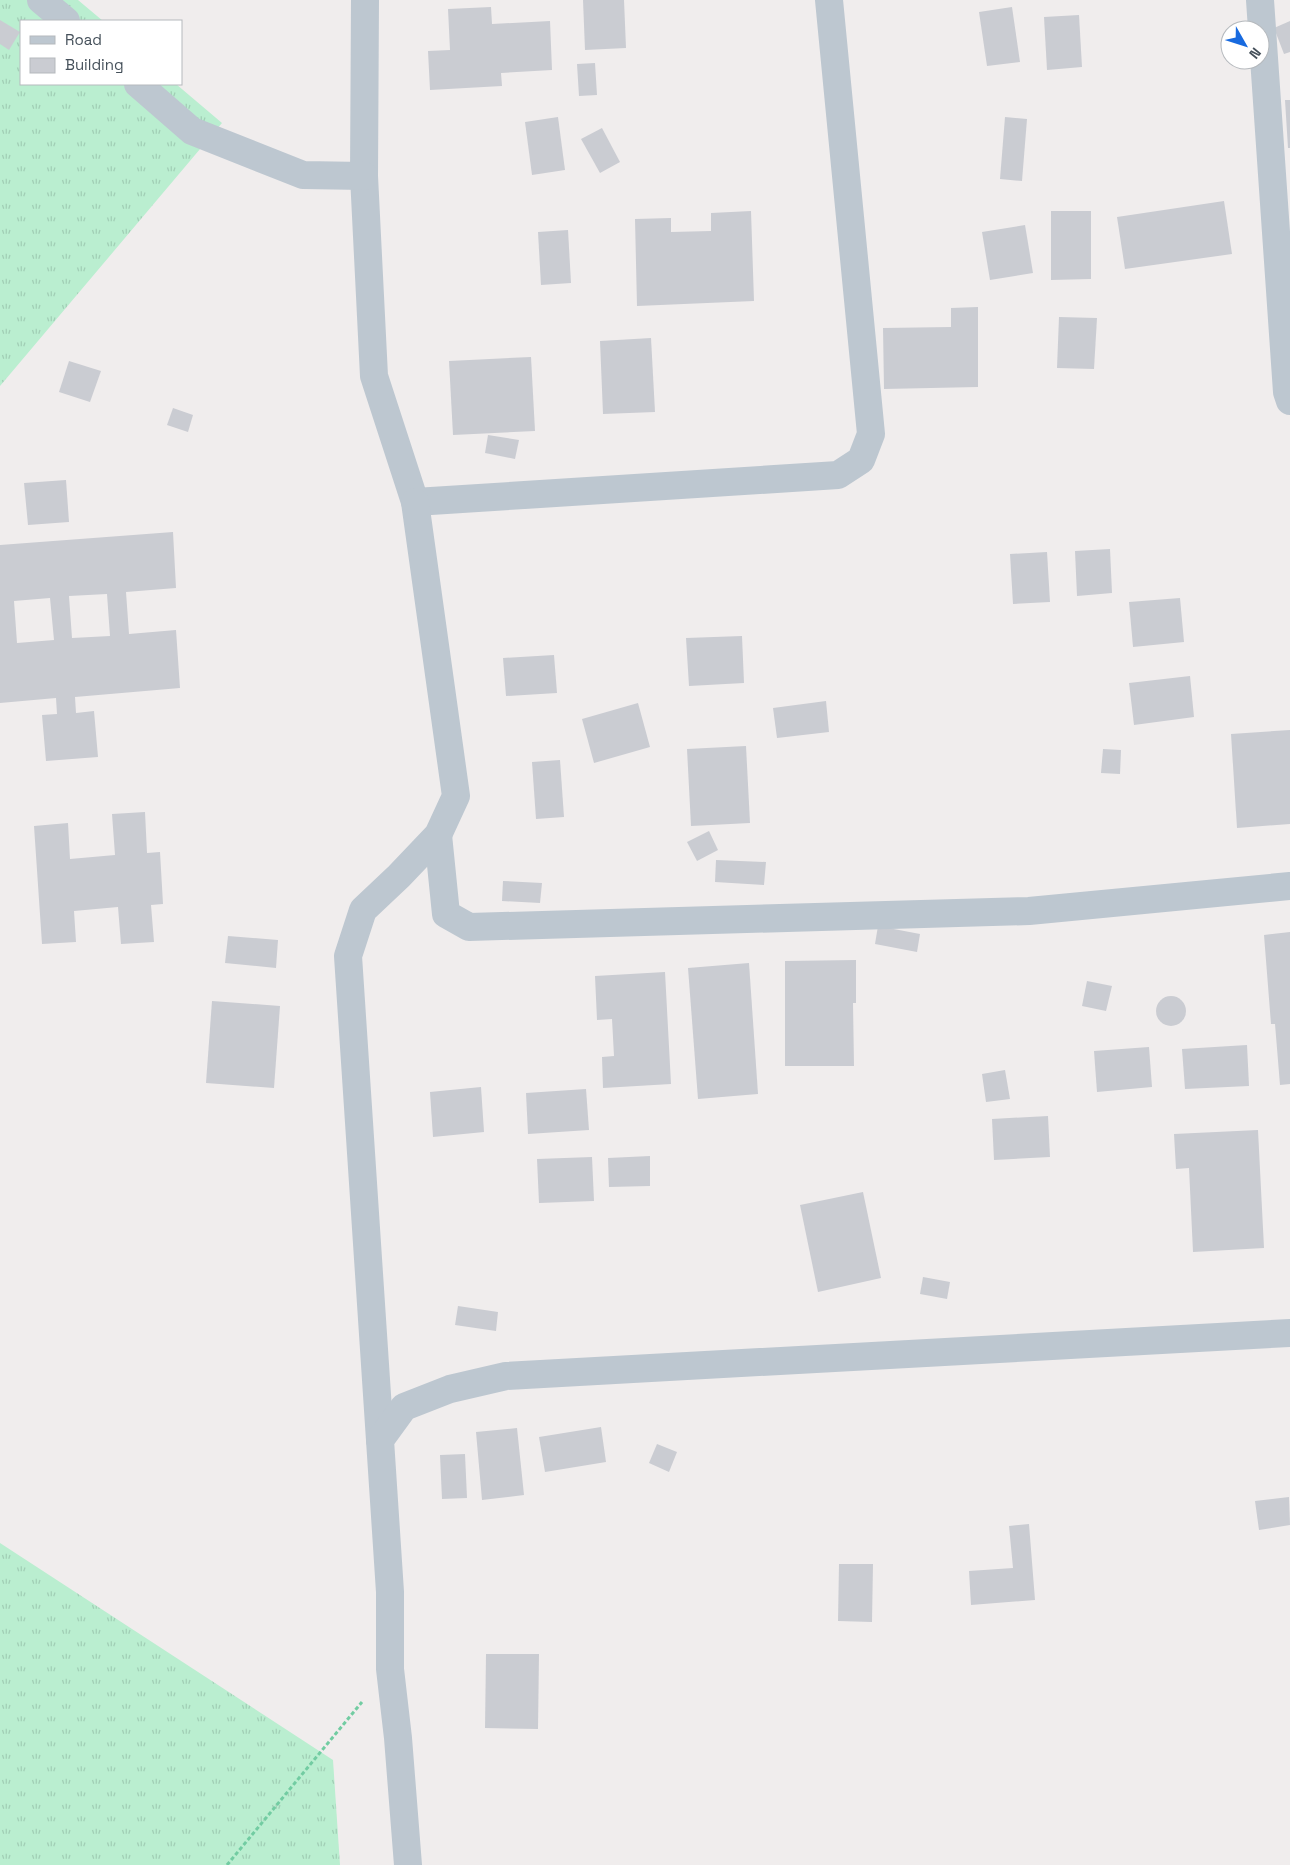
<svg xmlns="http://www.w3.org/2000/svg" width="1290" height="1865" font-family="'Space Grotesk',sans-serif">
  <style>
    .grass { fill: url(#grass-tufts) }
    .building { fill: #caccd2; fill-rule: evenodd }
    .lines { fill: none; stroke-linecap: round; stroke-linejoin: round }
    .path { stroke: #72cca2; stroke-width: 3; stroke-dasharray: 4 2.5; stroke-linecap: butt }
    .minor { stroke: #bdc7d0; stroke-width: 28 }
  </style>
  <defs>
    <pattern id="grass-tufts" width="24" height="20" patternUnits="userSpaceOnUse" patternTransform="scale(1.25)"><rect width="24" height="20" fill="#baeed0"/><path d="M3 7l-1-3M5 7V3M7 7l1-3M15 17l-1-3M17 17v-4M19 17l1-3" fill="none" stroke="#a1ceb5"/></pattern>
  </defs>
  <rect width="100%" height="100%" fill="#f0eded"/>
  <g class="grass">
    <polygon points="0,0 78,0 103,21 21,21 21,84 176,84 222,123 0,386"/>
    <polygon points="0,1543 333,1760 340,1865 0,1865"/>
  </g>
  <g class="building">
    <polygon points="583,0 624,0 626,48 585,50"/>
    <polygon points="491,7 492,24 550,21 552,70 501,73 502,86 430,90 428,51 450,50 448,9"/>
    <polygon points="1012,7 1020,62 987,66 979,12"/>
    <polygon points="1079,15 1082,67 1047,70 1044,17"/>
    <polygon points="0,20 20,32 9,50 0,44"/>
    <polygon points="1290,21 1290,52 1284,54 1274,28"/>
    <polygon points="595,63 597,95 579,96 577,64"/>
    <polygon points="1285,100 1290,100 1290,148 1288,148"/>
    <polygon points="558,117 565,170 532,175 525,122"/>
    <polygon points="1005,117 1027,119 1022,181 1000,179"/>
    <polygon points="602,128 620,162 600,173 581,139"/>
    <polygon points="1224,201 1232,254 1125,269 1117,217"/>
    <polygon points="751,211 754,301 637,306 635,219 671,218 671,232 711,231 711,213"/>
    <polygon points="1051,211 1091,211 1091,279 1051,280"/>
    <polygon points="1025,225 1033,273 990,280 982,232"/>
    <polygon points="568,230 571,283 541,285 538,232"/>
    <polygon points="978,307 978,387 884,389 883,328 951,327 951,308"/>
    <polygon points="1059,317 1097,318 1094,369 1057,368"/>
    <polygon points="651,338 655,412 603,414 600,341"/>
    <polygon points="531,357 535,431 453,435 449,361"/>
    <polygon points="69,361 101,371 90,402 59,392"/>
    <polygon points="173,408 193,415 188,432 167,425"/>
    <polygon points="488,435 519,440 515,459 485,453"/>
    <polygon points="66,480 69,522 28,525 24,483"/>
    <path d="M173 532 176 588 126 592 129 634 176 630 180 688 75 697 76 713 94 711 98 757 46 761 42 715 57 714 56 698 0 703V545ZM107 594 110 636 72 638 69 596ZM50 598 54 640 17 643 14 601Z"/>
    <polygon points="1110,549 1112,593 1077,596 1075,551"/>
    <polygon points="1047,552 1050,602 1013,604 1010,554"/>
    <polygon points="1180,598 1184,642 1133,647 1129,602"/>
    <polygon points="742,636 744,683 689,686 686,638"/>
    <polygon points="554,655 557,693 506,696 503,658"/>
    <polygon points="1190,676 1194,717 1134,725 1129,683"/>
    <polygon points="826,701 829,732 777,738 773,708"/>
    <polygon points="638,703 650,747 594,763 582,719"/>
    <polygon points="1290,730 1290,824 1237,828 1231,734"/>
    <polygon points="746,746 750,823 691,826 687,749"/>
    <polygon points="1103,749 1121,750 1120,774 1101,773"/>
    <polygon points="560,760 564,817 536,819 532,762"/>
    <polygon points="145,812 147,853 160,852 163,904 151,905 154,942 121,944 118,907 74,911 76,942 42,944 34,826 68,823 70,859 115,855 112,814"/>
    <polygon points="709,831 718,850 697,861 687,842"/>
    <polygon points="716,860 766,862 764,885 715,882"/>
    <polygon points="503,881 542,883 540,903 502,901"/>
    <polygon points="878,926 920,934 917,952 875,944"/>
    <polygon points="1290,932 1290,1084 1280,1085 1275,1024 1271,1024 1264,935"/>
    <polygon points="228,936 278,940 276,968 225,963"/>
    <polygon points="856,960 856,1003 853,1003 854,1066 785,1066 785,961"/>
    <polygon points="749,963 758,1094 698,1099 688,968"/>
    <polygon points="665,972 671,1084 603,1088 602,1057 614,1056 612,1019 597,1020 595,976"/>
    <polygon points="1087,981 1112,986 1106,1011 1082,1006"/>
    <circle cx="1171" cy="1011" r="15"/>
    <polygon points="212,1001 280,1006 274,1088 206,1083"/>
    <polygon points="1247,1045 1249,1086 1185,1089 1182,1049"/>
    <polygon points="1149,1047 1152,1087 1097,1092 1094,1051"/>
    <polygon points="1005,1070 1010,1099 986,1102 982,1074"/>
    <polygon points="481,1087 484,1132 433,1137 430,1092"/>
    <polygon points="586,1089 589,1130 528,1134 526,1093"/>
    <polygon points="1048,1116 1050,1157 994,1160 992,1119"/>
    <polygon points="1258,1130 1264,1248 1193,1252 1189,1168 1176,1169 1174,1134"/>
    <polygon points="650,1156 650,1186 609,1187 608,1158"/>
    <polygon points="592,1157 594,1201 539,1203 537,1159"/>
    <polygon points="863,1192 881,1278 818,1292 800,1205"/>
    <polygon points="923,1277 950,1282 947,1299 920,1294"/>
    <polygon points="458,1306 498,1312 496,1331 455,1325"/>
    <polygon points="601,1427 606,1462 545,1472 539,1437"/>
    <polygon points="517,1428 524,1495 482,1500 476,1432"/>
    <polygon points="657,1444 677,1452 669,1472 649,1463"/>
    <polygon points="465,1454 467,1498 442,1499 440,1455"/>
    <polygon points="1289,1497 1290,1525 1259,1530 1255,1501"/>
    <polygon points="1029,1524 1035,1600 971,1605 969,1571 1013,1568 1009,1526"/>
    <polygon points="839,1564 873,1564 872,1622 838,1621"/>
    <polygon points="486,1654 539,1654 538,1729 485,1728"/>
  </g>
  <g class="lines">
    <polyline class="path" points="227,1865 362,1702"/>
    <g class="minor">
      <polyline points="41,0 66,21"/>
      <polyline points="365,0 364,176 374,376 415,502 838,475 861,460 871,434 829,0"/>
      <polyline points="1260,0 1287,392 1290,401"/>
      <polyline points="138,84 192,131 303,175 364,176"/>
      <polyline points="438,835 446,914 469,927 1029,911 1290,886"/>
      <polyline points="380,1440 348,956 363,910 399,876 438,835 456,796 415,502"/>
      <polyline points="408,1865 398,1738 390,1669 390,1592 380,1440 404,1407 450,1389 506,1376 1290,1333"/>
    </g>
  </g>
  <rect x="20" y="20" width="162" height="65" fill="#ffffff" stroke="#b5b9bd"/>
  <rect x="30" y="36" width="25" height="8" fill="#bdc7d0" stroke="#b5b9bd"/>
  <text x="65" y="45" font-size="15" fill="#45505a">Road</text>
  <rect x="30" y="58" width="25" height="15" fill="#caccd2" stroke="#b5b9bd"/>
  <text x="65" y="70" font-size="15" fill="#45505a">Building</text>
  <g transform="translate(1245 45) rotate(129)"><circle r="24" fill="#ffffff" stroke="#b5b9bd"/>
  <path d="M0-4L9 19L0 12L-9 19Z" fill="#186adf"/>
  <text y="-8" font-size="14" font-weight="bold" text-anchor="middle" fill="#45505a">N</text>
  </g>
</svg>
